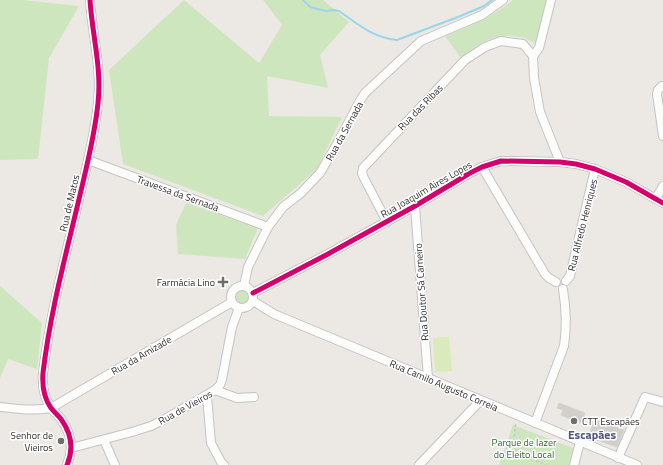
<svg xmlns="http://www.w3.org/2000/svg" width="663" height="465" font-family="'Titillium Web',sans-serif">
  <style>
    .green { fill: #cee6be }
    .pitch { fill: #d9eabb }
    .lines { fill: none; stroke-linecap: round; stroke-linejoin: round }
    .stream { stroke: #99d6ec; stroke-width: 2 }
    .building { fill: #d1cecb; stroke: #d7d4d0 }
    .minor-casing { stroke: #c5c4c5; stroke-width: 10 }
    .path { stroke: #c9c9c8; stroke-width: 1.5; stroke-dasharray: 3 2; stroke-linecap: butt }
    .minor { stroke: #fcfcfb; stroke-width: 8 }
    .cycleway-casing { stroke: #fff; stroke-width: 8 }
    .cycleway { stroke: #d6006c; stroke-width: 5 }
    .poi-dot { fill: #706f6e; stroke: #fff; stroke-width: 1.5 }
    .labels { text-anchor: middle; stroke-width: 3; stroke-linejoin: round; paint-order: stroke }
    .street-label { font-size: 10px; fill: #2e2e2e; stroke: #fff }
    .poi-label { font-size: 10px; fill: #2e2e2e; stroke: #fff; text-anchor: end }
    .park-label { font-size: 10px; fill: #2c6e1b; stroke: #fff }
    .quarter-label { font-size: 12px; font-weight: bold; fill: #4d5680; stroke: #fff }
  </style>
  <rect width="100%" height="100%" fill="#ece8e4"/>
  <g class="green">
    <polygon points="0,0 23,0 79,6 49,58 38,159 0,160"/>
    <polygon points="184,0 259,63 282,25 263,0 323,0 349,22 320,55 328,88 267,76 269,116 342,117 317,169 263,216 123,164 109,70"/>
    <path d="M513 0H548L539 40 536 43C531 43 530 40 525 38 523 37 521 37 519 37 494 32 479 43 461 58L445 36C469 26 493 17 513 0Z"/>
    <polygon points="186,203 258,228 245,259 178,254 176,225"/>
    <polygon points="0,286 42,323 37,369 8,359 0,378"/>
    <circle cx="242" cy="297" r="7"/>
    <polygon points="513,425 573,448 570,465 499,465"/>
  </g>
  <polygon class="pitch" points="449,337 452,371 435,372 433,338"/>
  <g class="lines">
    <path class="stream" d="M303 0 310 7 326 11 334 10 339 11C359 25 372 37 397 40L458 17 484 6 492 0"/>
  </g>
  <g class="building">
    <polygon points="559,403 585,413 581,423 561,415 563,410 557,408"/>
    <polygon points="595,419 605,422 605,423 624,430 617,447 588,437"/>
  </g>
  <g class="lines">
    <defs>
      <g id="minor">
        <polyline points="551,0 539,48 533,56 534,78 540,112 560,162"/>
        <polyline points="663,86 662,86 658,90 657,94 663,136"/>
        <polyline points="88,160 268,227"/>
        <polyline points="482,167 545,274 549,278 556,282"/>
        <polyline points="656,198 663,186"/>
        <polyline points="415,206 428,378"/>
        <polyline points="387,222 364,178 362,173 363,168 465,60 485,47 501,41 523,44 533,56"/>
        <polyline points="566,281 570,276 595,169"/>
        <circle cx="242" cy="297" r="11"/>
        <polyline points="244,286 248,267 268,227 283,207 301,193 320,173 338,142 361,99 365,93 421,41 482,15 503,0"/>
        <polyline points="253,293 328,254 415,206 470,173 482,167 501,161 560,162 576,164 595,169 626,182 663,203"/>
        <polyline points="253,301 274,314 637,465"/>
        <polyline points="215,390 237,398 254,397"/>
        <polyline points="207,396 211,443 221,462 224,465"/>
        <path d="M0 407C17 409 33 411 51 408L232 302"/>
        <path d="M535 423 564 346C567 327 566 308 563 289"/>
        <polyline points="104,440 115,465"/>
        <polyline points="71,448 132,432 151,426 165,419 215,390 220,385 222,379 232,327 239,308"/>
        <polyline points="618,458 645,397 663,402"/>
        <path d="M67 465C74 449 71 433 61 419 58 415 54 412 51 408 44 398 42 386 43 373 50 313 66 254 80 195 87 165 95 134 98 103 102 68 92 34 90 0"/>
        <polyline points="419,465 480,401"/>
        <polyline points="574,465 580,442"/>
      </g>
    </defs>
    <use href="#minor" class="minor-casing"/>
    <path class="path" d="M516 424C514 430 513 447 517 453L546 465"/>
    <use href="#minor" class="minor"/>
    <defs>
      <g id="cycleway">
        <polyline points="253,293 328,254 415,206 470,173 482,167 501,161 560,162 576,164 595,169 626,182 663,203"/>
        <path d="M67 465C74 449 71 433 61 419 58 415 54 412 51 408 44 398 42 386 43 373 50 313 66 254 80 195 87 165 95 134 98 103 102 68 92 34 90 0"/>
      </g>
    </defs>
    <use href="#cycleway" class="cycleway-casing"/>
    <use href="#cycleway" class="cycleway"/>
  </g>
  <g class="poi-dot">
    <path d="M221 276h4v4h4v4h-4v4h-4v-4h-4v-4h4z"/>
    <circle cx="574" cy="421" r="4"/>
    <circle cx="61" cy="441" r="4"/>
  </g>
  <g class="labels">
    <g class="street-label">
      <text transform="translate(420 107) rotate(-46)" y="4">Rua das Ribas</text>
      <text transform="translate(344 131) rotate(-61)" y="4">Rua da Sernada</text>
      <text transform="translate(426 189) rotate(-30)" y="4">Rua Joaquim Aires Lopes</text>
      <text transform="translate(178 193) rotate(20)" y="4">Travessa da Sernada</text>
      <text transform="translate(69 203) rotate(-77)" y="4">Rua de Matos</text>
      <text transform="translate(582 225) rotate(-76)" y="4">Rua Alfredo Henriques</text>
      <text transform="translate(421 292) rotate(-94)" y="4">Rua Doutor Sá Carneiro</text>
      <text transform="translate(141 355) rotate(-30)" y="4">Rua da Amizade</text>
      <text transform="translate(444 385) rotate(23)" y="4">Rua Camilo Augusto Correia</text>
      <text transform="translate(185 407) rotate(-29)" y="4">Rua de Vieiros</text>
    </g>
    <g class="poi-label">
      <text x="215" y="286">Farmácia Lino</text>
      <text x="582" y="425" text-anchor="start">CTT Escapães</text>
      <text x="53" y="439">Senhor de<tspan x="53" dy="12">Vieiros</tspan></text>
    </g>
    <g class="park-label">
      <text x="524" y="446">Parque de lazer<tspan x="524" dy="12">do Eleito Local</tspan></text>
    </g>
    <g class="quarter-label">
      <text x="592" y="439">Escapães</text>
    </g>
  </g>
</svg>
